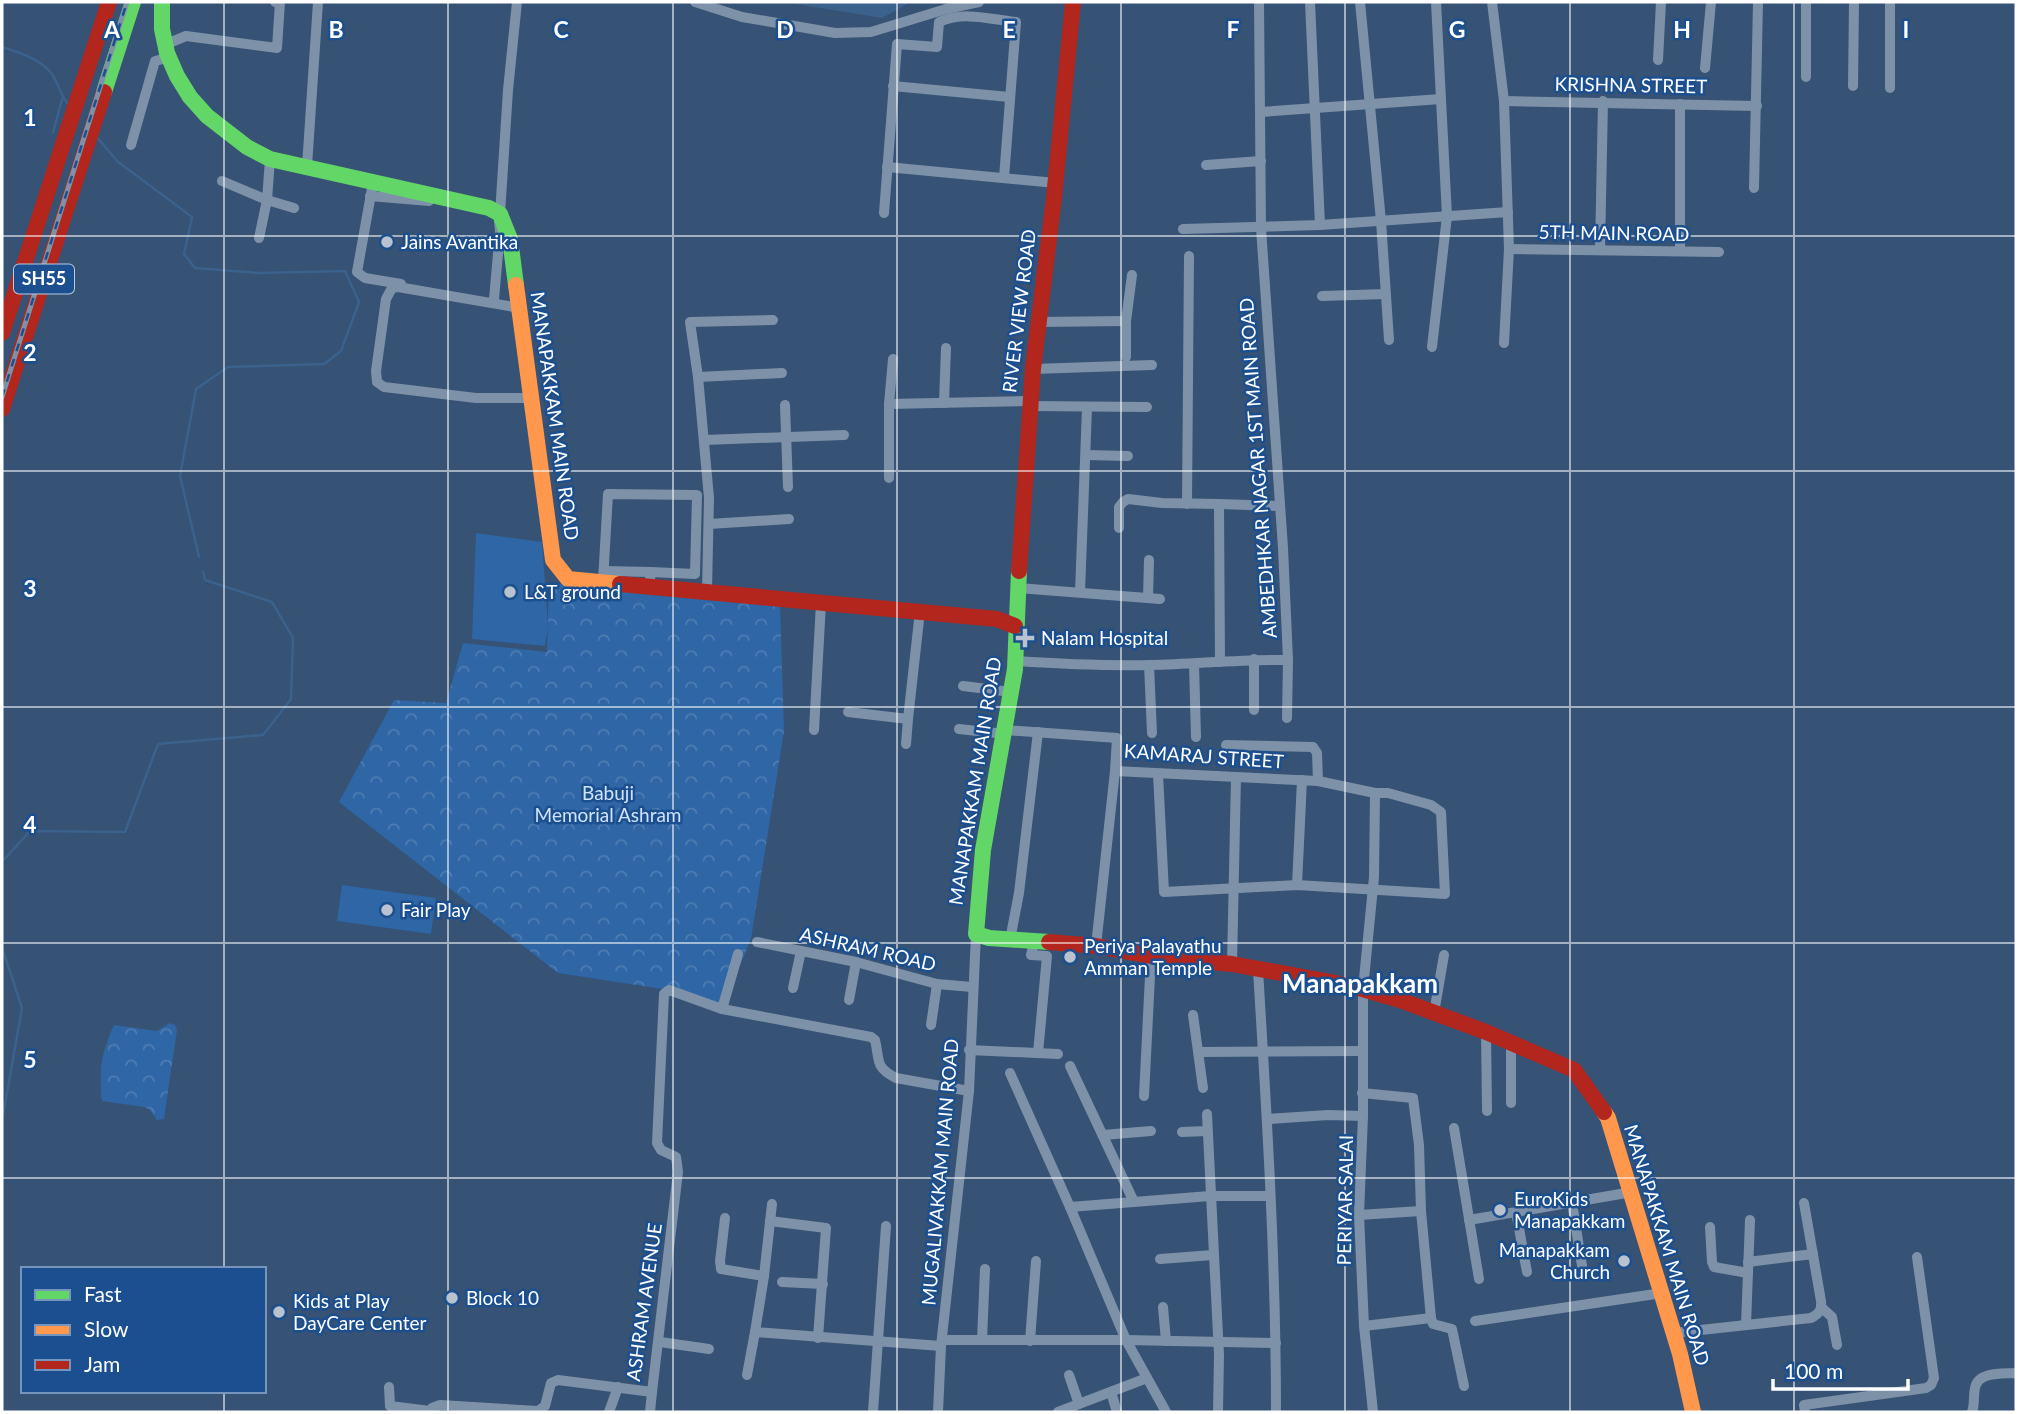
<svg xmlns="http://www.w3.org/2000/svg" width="2018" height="1414" font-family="Lato,sans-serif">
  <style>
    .park { fill: url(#park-crowns) }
    .garden { fill: #2f66a5 }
    .water { fill: #3b618d }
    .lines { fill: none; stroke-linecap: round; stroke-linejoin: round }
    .stream { stroke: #3b618d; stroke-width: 2.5 }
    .street { stroke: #7d92a8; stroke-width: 10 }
    .fast { stroke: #63d668; stroke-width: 16 }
    .slow { stroke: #ff974d; stroke-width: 16 }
    .jam { stroke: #b3261e; stroke-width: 16 }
    .rail-casing { stroke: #7e92a7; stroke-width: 5 }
    .rail { stroke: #1b4f8f; stroke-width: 2.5; stroke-dasharray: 8; stroke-linecap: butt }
    .grid { fill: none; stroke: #fff; stroke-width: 2; stroke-opacity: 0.55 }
    .poi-dot { fill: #b9c2ce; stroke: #1b4f8f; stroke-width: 2.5 }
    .labels { text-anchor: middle; stroke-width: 5; stroke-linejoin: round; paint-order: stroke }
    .shield { fill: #1b4f8f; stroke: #bbcadd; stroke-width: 2 }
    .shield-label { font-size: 18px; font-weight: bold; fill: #fff }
    .street-label { font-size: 19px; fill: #fff; stroke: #1b4f8f }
    .poi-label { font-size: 19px; fill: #fff; stroke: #1b4f8f; text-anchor: start }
    .park-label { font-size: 19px; fill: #cfe3fa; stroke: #1b4f8f }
    .district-label { font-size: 26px; font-weight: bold; fill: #fff; stroke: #1b4f8f }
    .grid-label { font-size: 23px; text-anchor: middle; font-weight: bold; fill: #fff; stroke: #1b4f8f; stroke-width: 5; stroke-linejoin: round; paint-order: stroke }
  </style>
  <defs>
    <pattern id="park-crowns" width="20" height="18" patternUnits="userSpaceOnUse" patternTransform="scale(1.75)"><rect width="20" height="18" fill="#2f66a5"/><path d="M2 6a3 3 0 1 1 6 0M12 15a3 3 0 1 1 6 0" fill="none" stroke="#4e7db2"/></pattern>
  </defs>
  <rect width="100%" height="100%" fill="#365274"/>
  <g class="park">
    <polygon points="549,583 780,605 784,731 751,939 722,1009 669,990 558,973 339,802 394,700 446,703 463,643 547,652"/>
    <path d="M170 1023 175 1025 177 1030 164 1119 157 1120 149 1109 144 1107 102 1101C99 1069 101 1054 114 1025L157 1031Z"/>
  </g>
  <g class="garden">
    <polygon points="476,533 542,542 548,626 545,646 472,639"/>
    <polygon points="342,885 436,898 431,934 337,921"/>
  </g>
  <polygon class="water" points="783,2 911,2 882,18"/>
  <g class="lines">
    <g class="stream">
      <path d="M2 47C20 53 39 58 52 74 59 84 60 96 69 105"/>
      <polyline points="53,133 62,99"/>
      <polyline points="96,136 117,161 192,217 184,254 195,268 258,273 345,271 359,302 341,351 324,364 228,367 196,389 180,476 199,557"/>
      <polyline points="2,862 30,831 125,832 158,744 263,735 291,699 293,638 272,602 205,580 203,572"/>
      <polyline points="2,947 22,1008 2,1121"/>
    </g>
    <g class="street">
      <polyline points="695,2 742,17 835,33 871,32 946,9 979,2"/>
      <polyline points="1310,2 1320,225"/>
      <polyline points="1360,2 1381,221 1389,340"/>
      <polyline points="1492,2 1504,101 1509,249 1504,343"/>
      <polyline points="164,45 186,36 277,48 280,2 275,2"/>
      <polyline points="1658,60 1661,2"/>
      <polyline points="1705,68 1711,2"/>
      <polyline points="1806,77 1806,2"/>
      <polyline points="893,86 1009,97"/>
      <polyline points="1853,86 1854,2"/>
      <polyline points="1890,88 1890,2"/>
      <polyline points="1504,101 1757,106"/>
      <polyline points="1261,112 1441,99"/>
      <polyline points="131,145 155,61 167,58"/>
      <polyline points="1206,165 1261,161"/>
      <polyline points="307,166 318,2"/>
      <polyline points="887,167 1056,183"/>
      <polyline points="222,181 267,200 294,208"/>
      <polyline points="373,183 357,272 365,278 401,284"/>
      <polyline points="1754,188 1758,2"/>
      <polyline points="370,196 429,201"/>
      <path d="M884 213 897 44 937 47 939 22C963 11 990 19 1016 22L1004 178"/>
      <polyline points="500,214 508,90 517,2"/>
      <polyline points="1183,229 1320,225 1508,212"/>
      <polyline points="259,238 267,200 270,159"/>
      <polyline points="1509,249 1719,252"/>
      <polyline points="1600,250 1603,101"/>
      <polyline points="1680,251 1680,104"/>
      <polyline points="1322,296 1386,294"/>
      <polyline points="494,299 500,231 499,221"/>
      <polyline points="520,308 398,287 392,288 386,299 376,371 377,382 384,387 476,398 533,398"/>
      <polyline points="1038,322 1126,321"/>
      <polyline points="1432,347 1447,216 1436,2"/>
      <polyline points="1126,357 1126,321 1132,275"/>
      <polyline points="1033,369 1152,365"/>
      <polyline points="698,377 782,373"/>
      <polyline points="944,403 946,348"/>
      <polyline points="889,404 893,359"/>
      <polyline points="785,405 788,487"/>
      <polyline points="1029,406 1147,407"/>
      <polyline points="704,440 844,435"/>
      <polyline points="1086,455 1128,456"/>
      <polyline points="889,478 889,404 1030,401"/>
      <polyline points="1187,504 1189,256"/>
      <polyline points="1219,504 1280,506"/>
      <polyline points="709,524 789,519"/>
      <polyline points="1119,528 1119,507 1123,502 1128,499 1162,503 1219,504 1220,662"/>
      <polyline points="604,571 651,572"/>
      <polyline points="603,581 608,494 697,495 695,574 651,572 649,586"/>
      <polyline points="1018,588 1160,599"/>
      <polyline points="707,591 709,498 698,377 690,322 773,320"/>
      <polyline points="1080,592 1087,408"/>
      <polyline points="1148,598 1149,560"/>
      <polyline points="1254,659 1254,710"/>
      <path d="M1015 661C1060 664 1106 666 1151 665 1197 664 1242 659 1288 660L1283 548 1261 228 1259 2"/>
      <polyline points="1194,664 1196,737"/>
      <polyline points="1149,665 1152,733"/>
      <polyline points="963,686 1011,692"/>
      <polyline points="848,712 908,719 920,611"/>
      <polyline points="1287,718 1288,660"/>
      <polyline points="959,729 1005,734"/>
      <polyline points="814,730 821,603"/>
      <polyline points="1005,730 1117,738 1115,771 1318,781 1375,793 1388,793 1431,805 1441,812 1445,894 1297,885 1164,892 1158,774"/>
      <polyline points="906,744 908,719"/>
      <polyline points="1226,745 1313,747 1317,753 1318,781"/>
      <polyline points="1297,885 1302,780"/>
      <polyline points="1010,940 1019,893 1038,732"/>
      <polyline points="757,942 856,962 937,984 972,987"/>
      <polyline points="1034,942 1031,955 1047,956 1038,1053"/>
      <polyline points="1096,946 1115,771"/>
      <polyline points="1232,964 1236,777"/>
      <path d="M1258 970C1267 1117 1276 1264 1276 1412"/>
      <polyline points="793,988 801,951"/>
      <polyline points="849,1000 856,962"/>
      <polyline points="722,1009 738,954"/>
      <polyline points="1434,1013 1444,955"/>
      <polyline points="1193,1015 1203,1088"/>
      <polyline points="931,1025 937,984"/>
      <polyline points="1486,1032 1487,1111"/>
      <polyline points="1511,1044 1511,1103"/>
      <polyline points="969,1050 1058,1054"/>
      <polyline points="1199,1052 1363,1051"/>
      <polyline points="1070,1066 1134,1202"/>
      <polyline points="1362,1093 1413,1098 1419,1145 1421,1211 1431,1318 1433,1324 1452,1329 1464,1386"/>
      <polyline points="1144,1096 1151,956"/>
      <polyline points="1207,1114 1219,1355 1218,1412"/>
      <polyline points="1268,1119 1328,1115 1363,1116"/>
      <polyline points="1454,1128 1479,1279"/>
      <polyline points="1182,1132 1207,1131"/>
      <polyline points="1103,1135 1151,1131"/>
      <polyline points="1572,1203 1583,1272"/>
      <polyline points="1070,1207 1210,1196 1270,1196"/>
      <polyline points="1516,1212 1527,1272"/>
      <polyline points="1359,1215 1421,1211"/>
      <polyline points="725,1218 720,1261 721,1269 764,1276 755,1332"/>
      <polyline points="1469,1220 1632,1192"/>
      <polyline points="770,1221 826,1228 818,1338"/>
      <polyline points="1710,1227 1712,1262 1714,1267 1748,1273"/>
      <polyline points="1160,1259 1213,1255"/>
      <polyline points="1748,1262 1813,1254"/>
      <polyline points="764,1276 772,1204"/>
      <polyline points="782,1282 823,1284"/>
      <polyline points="1163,1307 1166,1341"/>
      <polyline points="1822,1308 1832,1317 1837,1345"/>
      <polyline points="1475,1321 1662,1293"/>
      <polyline points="1746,1325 1750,1220"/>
      <polyline points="1364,1326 1431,1318"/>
      <path d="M1673 1333 1811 1318C1819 1314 1822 1310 1821 1301L1804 1203"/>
      <polyline points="943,1340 1126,1340 1070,1207 1010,1073"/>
      <polyline points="982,1340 985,1269"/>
      <polyline points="1030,1341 1036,1261"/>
      <polyline points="660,1342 709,1349"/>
      <polyline points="747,1375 755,1332 941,1346"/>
      <polyline points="1069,1375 1079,1404"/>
      <polyline points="389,1387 390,1406 430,1411"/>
      <polyline points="1111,1392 1117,1412"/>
      <path d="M430 1412 432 1408 440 1405 538 1411 545 1406 551 1383 558 1380 652 1392 678 1172 676 1157 661 1150 657 1143 664 994 669 990 722 1009 871 1037 875 1040C880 1060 874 1067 896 1078L969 1091"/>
      <polyline points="609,1412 618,1387"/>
      <polyline points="650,1412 652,1392"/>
      <polyline points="873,1412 886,1226"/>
      <polyline points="938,1412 941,1346 969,1091 976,934"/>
      <polyline points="1058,1412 1147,1378"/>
      <polyline points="1166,1412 1126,1340 1276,1343"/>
      <polyline points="1373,1412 1364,1326 1359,1215 1363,1116 1363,989 1374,877 1375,793"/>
      <polyline points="1805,1412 1804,1405 1926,1388 1931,1385 1934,1378 1917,1257"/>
      <path d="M1972 1412C1975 1404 1973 1397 1975 1388 1978 1371 2003 1374 2016 1373"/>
    </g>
    <g class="fast">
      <polyline points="162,2 162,29 167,53 177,76 190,97 207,116 247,147 270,159 489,208 500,214 510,239 516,285"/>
      <polyline points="104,92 133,2"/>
      <polyline points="1019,571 1015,669 983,850 976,934 989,938 1049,942"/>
    </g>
    <g class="slow">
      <polyline points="516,285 553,560 568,579 620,584"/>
      <polyline points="1604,1112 1608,1118 1680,1354 1693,1412"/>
    </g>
    <g class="jam">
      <polyline points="2,333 109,2"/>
      <polyline points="2,409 104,92"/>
      <polyline points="1019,571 1033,369 1054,198 1073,2"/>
      <polyline points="620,584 997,619 1015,626"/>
      <polyline points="1049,942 1096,946 1151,956 1232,964 1352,986 1400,1000 1486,1032 1574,1070 1604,1112"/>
    </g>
    <defs>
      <polyline id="rail" points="2,397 127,2"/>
    </defs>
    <use href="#rail" class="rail-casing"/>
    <use href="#rail" class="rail"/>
  </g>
  <path class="grid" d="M224 2V1269M448 2V1412M673 2V1412M897 2V1412M1121 2V1412M1345 2V1412M1570 2V1412M1794 2V1412M2 236H2016M2 471H2016M2 707H2016M2 943H2016M2 1178H2016M224 1391V1412"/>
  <g class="poi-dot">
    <circle cx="387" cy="242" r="7"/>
    <circle cx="510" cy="592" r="7"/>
    <path d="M1021.5 627.5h7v7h7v7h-7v7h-7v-7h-7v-7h7z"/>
    <circle cx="387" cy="910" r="7"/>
    <circle cx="1070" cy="957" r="7"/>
    <circle cx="1500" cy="1210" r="7"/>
    <circle cx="1624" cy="1261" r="7"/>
    <circle cx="452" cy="1298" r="7"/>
    <circle cx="279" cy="1312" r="7"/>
  </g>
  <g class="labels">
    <rect class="shield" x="14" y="264.5" width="60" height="29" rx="5"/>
    <g class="shield-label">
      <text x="44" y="285">SH55</text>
    </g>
    <g class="street-label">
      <text transform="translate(1631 85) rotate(1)" y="7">KRISHNA STREET</text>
      <text transform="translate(1614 233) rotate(1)" y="7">5TH MAIN ROAD</text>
      <text transform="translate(1019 311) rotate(-83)" y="7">RIVER VIEW ROAD</text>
      <text transform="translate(555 416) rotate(82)" y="7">MANAPAKKAM MAIN ROAD</text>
      <text transform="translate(1258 468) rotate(-94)" y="7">AMBEDHKAR NAGAR 1ST MAIN ROAD</text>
      <text transform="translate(1204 756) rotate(4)" y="7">KAMARAJ STREET</text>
      <text transform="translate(975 781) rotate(-81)" y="7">MANAPAKKAM MAIN ROAD</text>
      <text transform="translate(868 949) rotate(13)" y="7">ASHRAM ROAD</text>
      <text transform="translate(940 1172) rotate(-85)" y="7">MUGALIVAKKAM MAIN ROAD</text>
      <text transform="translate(1345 1200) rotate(-89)" y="7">PERIYAR SALAI</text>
      <text transform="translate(1667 1245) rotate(73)" y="7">MANAPAKKAM MAIN ROAD</text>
      <text transform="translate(644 1302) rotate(-82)" y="7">ASHRAM AVENUE</text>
    </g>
    <g class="poi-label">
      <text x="401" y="249">Jains Avantika</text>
      <text x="524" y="599">L&amp;T ground</text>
      <text x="1041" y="645">Nalam Hospital</text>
      <text x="401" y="917">Fair Play</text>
      <text x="1084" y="953">Periya Palayathu<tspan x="1084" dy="22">Amman Temple</tspan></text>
      <text x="1514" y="1206">EuroKids<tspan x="1514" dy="22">Manapakkam</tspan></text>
      <text x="1610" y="1257" text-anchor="end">Manapakkam<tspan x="1610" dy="22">Church</tspan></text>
      <text x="466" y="1305">Block 10</text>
      <text x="293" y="1308">Kids at Play<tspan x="293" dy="22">DayCare Center</tspan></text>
    </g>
    <g class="park-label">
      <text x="608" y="800">Babuji<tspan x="608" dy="22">Memorial Ashram</tspan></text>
    </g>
    <g class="district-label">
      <text x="1360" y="993">Manapakkam</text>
    </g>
  </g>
  <g class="grid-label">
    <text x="112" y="38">A</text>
    <text x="336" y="38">B</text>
    <text x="561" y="38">C</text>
    <text x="785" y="38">D</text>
    <text x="1009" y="38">E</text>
    <text x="1233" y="38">F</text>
    <text x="1457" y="38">G</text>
    <text x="1682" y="38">H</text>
    <text x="1906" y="38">I</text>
    <text x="30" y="126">1</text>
    <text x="30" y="361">2</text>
    <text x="30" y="597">3</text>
    <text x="30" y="833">4</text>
    <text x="30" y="1068">5</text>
  </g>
  <rect width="2018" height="1414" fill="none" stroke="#ffffff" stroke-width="7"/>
  <rect x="21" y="1267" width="245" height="126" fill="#1b4f8f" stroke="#7695bc" stroke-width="2"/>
  <rect x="35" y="1290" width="35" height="10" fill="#63d668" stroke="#7695bc" stroke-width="2"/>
  <text x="84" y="1302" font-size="21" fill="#ffffff">Fast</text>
  <rect x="35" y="1325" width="35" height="10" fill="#ff974d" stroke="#7695bc" stroke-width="2"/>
  <text x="84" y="1337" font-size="21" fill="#ffffff">Slow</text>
  <rect x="35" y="1360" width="35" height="10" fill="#b3261e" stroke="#7695bc" stroke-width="2"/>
  <text x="84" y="1372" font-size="21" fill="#ffffff">Jam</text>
  <path d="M1773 1379v10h135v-10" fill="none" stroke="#ffffff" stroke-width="3.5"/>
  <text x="1784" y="1379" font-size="21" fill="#ffffff" stroke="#1b4f8f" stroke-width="5" paint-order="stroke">100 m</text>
</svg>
